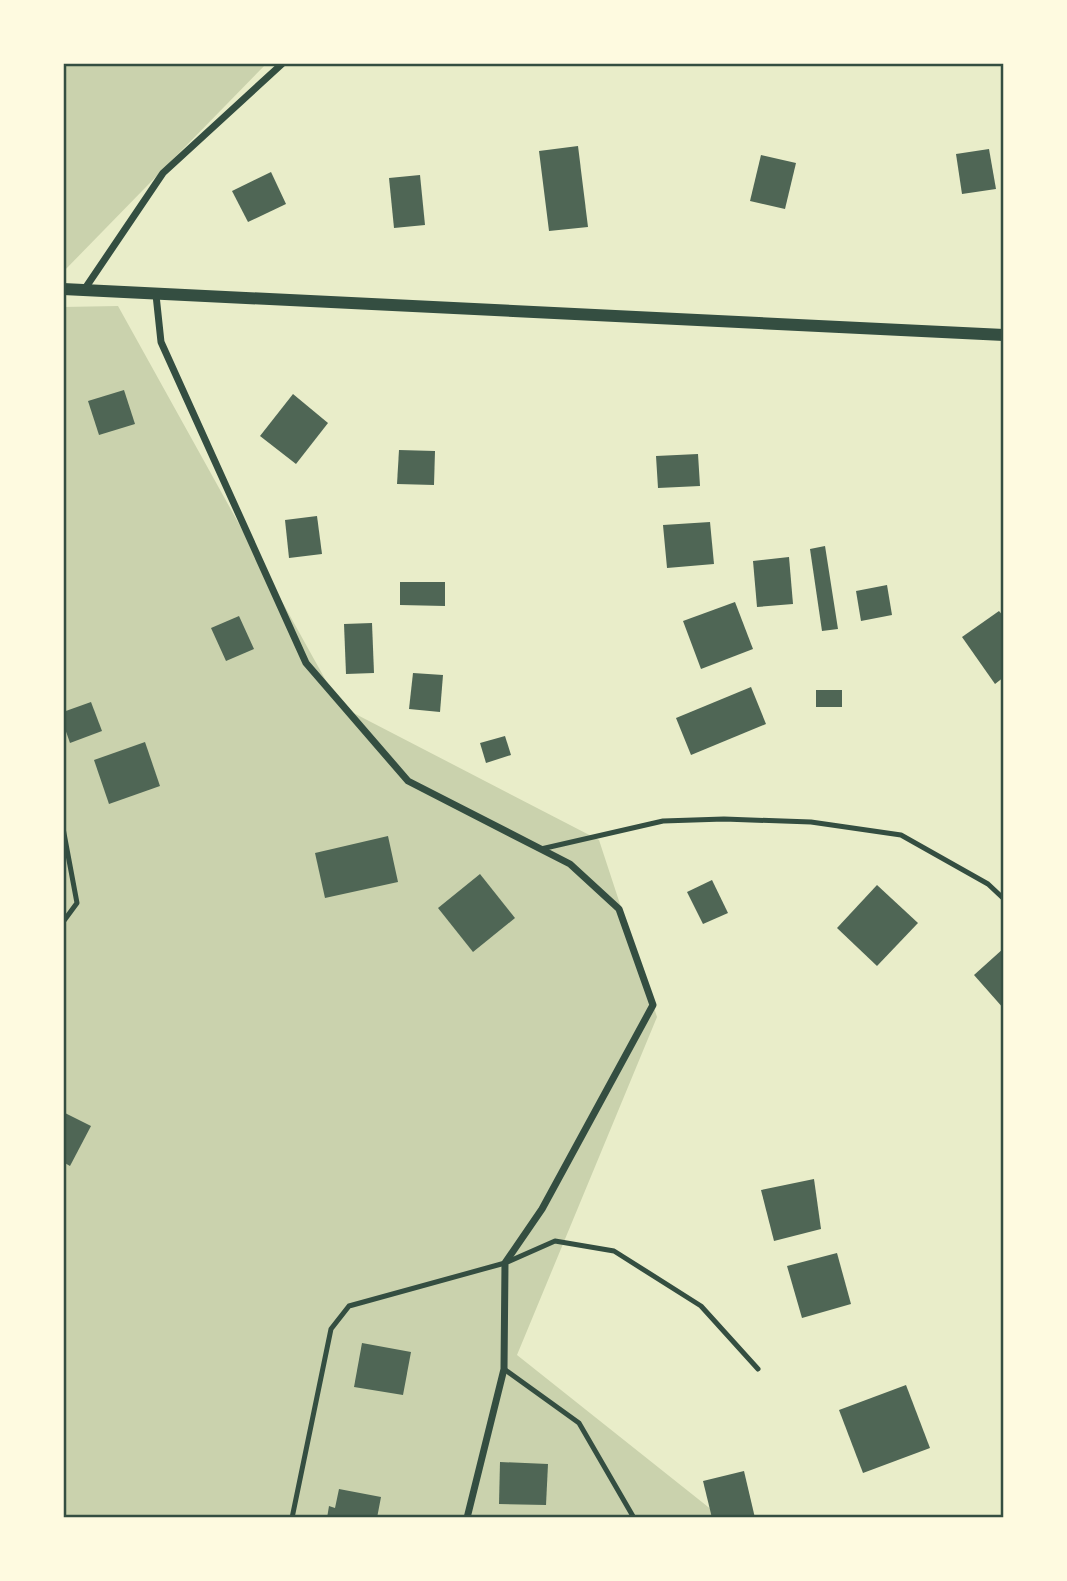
<svg xmlns="http://www.w3.org/2000/svg" width="1067" height="1581" font-family="Overpass,sans-serif">
  <style>
    .green { fill: #cad2ad }
    .building { fill: #4f6655 }
    .lines { fill: none; stroke-linecap: round; stroke-linejoin: round }
    .service { stroke: #344e41; stroke-width: 5 }
    .minor { stroke: #344e41; stroke-width: 7 }
    .tertiary { stroke: #344e41; stroke-width: 12 }
    .neatline { fill: none; stroke: #344e41; stroke-width: 2.5 }
  </style>
  <rect width="100%" height="100%" fill="#e9edc9"/>
  <g class="green">
    <polygon points="63,63 267,63 63,272"/>
    <polygon points="118,306 340,706 599,840 657,1017 517,1355 722,1518 63,1518 63,307"/>
  </g>
  <g class="building">
    <polygon points="578,146 588,227 549,231 539,151"/>
    <polygon points="989,149 996,189 962,194 956,154"/>
    <polygon points="761,155 796,163 785,209 750,201"/>
    <polygon points="271,172 286,204 248,222 232,191"/>
    <polygon points="420,175 425,225 394,228 389,178"/>
    <polygon points="124,390 135,424 99,435 88,401"/>
    <polygon points="293,394 328,423 296,464 260,436"/>
    <polygon points="399,450 435,451 434,485 397,484"/>
    <polygon points="698,454 700,486 658,488 656,456"/>
    <polygon points="317,516 322,554 289,558 285,520"/>
    <polygon points="710,522 714,564 667,568 663,525"/>
    <polygon points="825,546 838,629 822,631 810,549"/>
    <polygon points="789,557 793,604 757,607 753,561"/>
    <polygon points="400,582 445,582 445,606 400,605"/>
    <polygon points="887,585 892,615 861,621 856,591"/>
    <polygon points="735,602 753,649 701,669 683,621"/>
    <polygon points="999,611 1004,617 1004,677 995,684 962,637"/>
    <polygon points="239,616 254,649 226,661 211,628"/>
    <polygon points="372,623 374,673 346,674 344,624"/>
    <polygon points="413,673 443,675 440,712 409,709"/>
    <polygon points="751,687 766,724 691,755 676,718"/>
    <rect x="816" y="690" width="26" height="17"/>
    <polygon points="91,702 102,731 70,743 63,723 63,712"/>
    <polygon points="505,736 511,755 486,763 480,743"/>
    <polygon points="145,742 160,786 109,804 94,760"/>
    <polygon points="388,836 398,882 325,898 315,853"/>
    <polygon points="480,874 515,918 473,952 438,908"/>
    <polygon points="712,880 728,913 703,924 687,892"/>
    <polygon points="877,885 918,923 877,966 837,928"/>
    <polygon points="1004,948 1004,1009 974,975"/>
    <polygon points="63,1112 91,1126 70,1166 63,1162"/>
    <polygon points="814,1179 821,1229 774,1241 761,1190"/>
    <polygon points="837,1253 851,1304 802,1318 787,1266"/>
    <polygon points="362,1343 411,1352 403,1395 354,1387"/>
    <polygon points="906,1385 930,1448 863,1473 839,1410"/>
    <polygon points="500,1462 548,1464 546,1505 499,1504"/>
    <polygon points="744,1471 755,1518 712,1518 703,1481"/>
    <polygon points="339,1489 381,1497 377,1518 327,1518 329,1506 335,1508"/>
  </g>
  <g class="lines">
    <g class="service">
      <polyline points="63,828 77,903 63,922"/>
      <polyline points="541,849 663,821 724,819 811,822 901,835 988,884 1004,899"/>
      <polyline points="504,1369 579,1423 634,1518"/>
      <polyline points="292,1518 331,1329 349,1306 505,1263 555,1241 614,1251 701,1306 758,1369"/>
    </g>
    <g class="minor">
      <polyline points="84,290 163,173 283,63"/>
      <polyline points="156,295 161,342 306,663 408,781 570,864 619,909 653,1005 542,1209 505,1263 504,1369 467,1518"/>
    </g>
    <polyline class="tertiary" points="63,289 1004,335"/>
  </g>
  <rect width="1067" height="1581" fill="none" stroke="#fefae0" stroke-width="130"/>
  <rect x="65" y="65" width="937" height="1451" class="neatline"/>
</svg>
